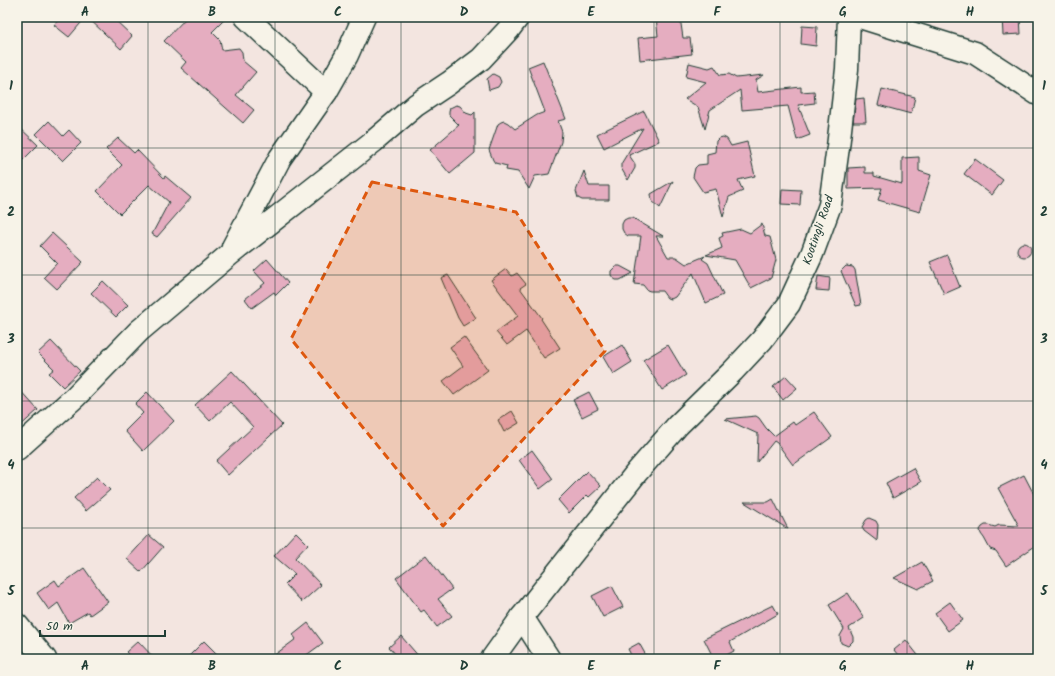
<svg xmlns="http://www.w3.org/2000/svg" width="1055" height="676" font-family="Kalam,sans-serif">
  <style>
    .building { fill: #e5adc0; stroke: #1f3d34 }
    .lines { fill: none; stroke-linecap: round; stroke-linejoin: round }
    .minor-casing { stroke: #1f3d34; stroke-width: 25 }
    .minor { stroke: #f7f3e8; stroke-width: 22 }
    .marked { fill: #de580e; fill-opacity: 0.2; stroke: #de580e; stroke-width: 3; stroke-dasharray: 8 5; stroke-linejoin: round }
    .grid { fill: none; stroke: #1f3d34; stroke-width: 1; stroke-opacity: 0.55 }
    .labels { text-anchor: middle; stroke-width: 3; stroke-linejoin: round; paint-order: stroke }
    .street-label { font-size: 12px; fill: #1f3d34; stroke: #f7f3e8 }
    .neatline { fill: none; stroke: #1f3d34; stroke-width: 1.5 }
    .grid-label { font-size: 13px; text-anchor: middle; font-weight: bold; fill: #1f3d34 }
  </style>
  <rect width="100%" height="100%" fill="#f3e5e0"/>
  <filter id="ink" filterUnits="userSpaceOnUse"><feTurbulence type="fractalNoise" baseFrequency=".025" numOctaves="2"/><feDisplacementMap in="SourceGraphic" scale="8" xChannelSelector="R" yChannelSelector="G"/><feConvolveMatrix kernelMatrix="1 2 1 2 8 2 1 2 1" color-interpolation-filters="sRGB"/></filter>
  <g filter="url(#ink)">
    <g class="building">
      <polygon points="61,17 86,17 69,37 54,25"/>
      <polygon points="87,17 112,17 132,36 121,49"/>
      <polygon points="187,17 227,17 212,32 220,40 222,50 239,48 242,52 243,61 256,72 236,95 254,110 243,123 181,68 186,62 164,41"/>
      <polygon points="656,17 680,17 683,38 690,38 692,54 640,60 638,38 658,36"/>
      <polygon points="1002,17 1020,17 1021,34 1003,35"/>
      <polygon points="802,26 817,27 816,46 801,44"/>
      <polygon points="543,61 566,119 558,121 562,132 561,142 549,174 535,176 529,189 518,172 506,170 507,166 495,163 493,160 489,150 498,124 501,122 504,121 508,123 515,129 537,115 545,112 528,67"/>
      <polygon points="689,63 709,68 714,66 720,75 729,74 736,78 764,75 756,80 758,92 801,87 801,92 814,91 815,103 798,105 810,135 797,140 788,106 742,110 740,90 710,110 705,129 698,107 685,99 706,82 686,77"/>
      <polygon points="493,74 499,77 501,82 498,87 489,90 487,79"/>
      <polygon points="882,89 915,97 911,114 878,105"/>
      <polygon points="864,98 866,122 853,122 856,99"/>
      <polygon points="456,105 460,106 466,113 472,115 475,112 475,153 450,174 430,150 459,125 449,115 449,112 450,108"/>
      <polygon points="644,111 659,141 629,155 635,164 635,168 628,180 621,168 621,164 643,128 604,148 597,134"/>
      <polygon points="49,121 63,136 69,130 81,143 63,161 36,134"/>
      <polygon points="17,125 38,145 17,166"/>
      <polygon points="723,137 727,139 731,146 747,142 755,176 738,180 743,191 729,197 723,217 716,189 703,192 693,177 695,168 698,165 707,164 707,154 715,152 716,141 719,138"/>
      <polygon points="118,138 134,153 137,150 164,178 165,176 191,198 157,237 152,234 169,202 149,185 120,214 97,191 122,165 106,149"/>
      <polygon points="919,157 919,171 931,175 920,212 878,200 882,188 848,189 848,168 865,167 865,173 874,173 874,176 902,184 902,158"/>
      <polygon points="975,159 1003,180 992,195 964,174"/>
      <polygon points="584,171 589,186 609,186 609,200 582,200 578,198 576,191"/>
      <polygon points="673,181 660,208 652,201 651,194"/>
      <polygon points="782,189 801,190 800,205 781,204"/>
      <polygon points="628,218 633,218 663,236 656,236 668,257 676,257 686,264 705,256 702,259 708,263 723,295 706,303 693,273 675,297 671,299 667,298 662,291 650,291 647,290 643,285 634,284 641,236 628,236 624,233 622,229 622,224 624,220"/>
      <polygon points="762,224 765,236 770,237 776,260 771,278 751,288 735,260 706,255 722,248 719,238 723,236 722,233 741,229 750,233"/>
      <polygon points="52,233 83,262 57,289 44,277 57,263 40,246"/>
      <circle cx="1024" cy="250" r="7"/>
      <polygon points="947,255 960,287 944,294 930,262"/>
      <polygon points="267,259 288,283 276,295 274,292 252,308 245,299 265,283 254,271"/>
      <polygon points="616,266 620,266 633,273 620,280 616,280 613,278 611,275 611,271"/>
      <polygon points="846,266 853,267 855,270 861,305 856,306 841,271"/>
      <polygon points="506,269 512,276 517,273 526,284 520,288 542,318 541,319 560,348 544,358 526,331 507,345 496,332 518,316 491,280"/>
      <polygon points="448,275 476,318 463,326 458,318 441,278"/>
      <polygon points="818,276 830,278 829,291 816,290"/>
      <polygon points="103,281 128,305 116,317 91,293"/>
      <polygon points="464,337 488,370 454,395 443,381 463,366 450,347"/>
      <polygon points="51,341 80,371 63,387 49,373 54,369 38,353"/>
      <polygon points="622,345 632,362 613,374 603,357"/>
      <polygon points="668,345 686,375 662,390 643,360"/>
      <polygon points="232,371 282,425 228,475 216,461 253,427 230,402 210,421 195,405"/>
      <polygon points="786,376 797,388 783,400 773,387"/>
      <polygon points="17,387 38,410 17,429"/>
      <polygon points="147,392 174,421 143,451 125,431 143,413 135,404"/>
      <polygon points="589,392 598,409 582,417 573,400"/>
      <polygon points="512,411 519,423 504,432 498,420"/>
      <polygon points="814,412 832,437 793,465 777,443 774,441 757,462 758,434 725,419 756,416 759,418 766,428 774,436 793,422 795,425"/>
      <polygon points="532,450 553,479 540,489 519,460"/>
      <polygon points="913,468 921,482 893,498 886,483"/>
      <polygon points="587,471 601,486 589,497 587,495 569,513 558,500"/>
      <polygon points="1024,475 1038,502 1038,544 1006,566 996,551 990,549 984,538 981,534 980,530 982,527 985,525 988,525 995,527 999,525 1019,526 998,488"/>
      <polygon points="97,477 110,490 86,511 74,498"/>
      <polygon points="773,499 788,529 744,502 768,502"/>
      <polygon points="869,518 876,521 878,525 877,541 864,531 862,527 866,520"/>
      <polygon points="296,532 308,544 295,558 321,585 302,602 285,584 295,574 274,556"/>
      <polygon points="149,535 163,547 141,572 127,559"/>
      <polygon points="426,555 452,589 438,599 452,616 437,627 424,610 421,612 396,578"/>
      <polygon points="922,562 933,581 918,589 894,578"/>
      <polygon points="84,568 108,602 90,615 88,612 69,623 58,603 49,610 37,593 55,580 59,586"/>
      <polygon points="612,586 623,607 603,617 592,596"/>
      <polygon points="848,593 864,618 849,628 853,637 853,641 848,646 841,643 840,636 844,629 829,605"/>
      <polygon points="950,602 963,620 948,631 935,613"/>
      <polygon points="773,605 778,614 730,642 734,651 719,659 714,659 704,639"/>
      <polygon points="308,623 323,643 301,659 269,659 296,639 293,635"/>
      <polygon points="401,636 421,659 400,659 389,647"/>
      <polygon points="906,640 921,659 901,659 894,650"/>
      <polygon points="138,641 155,659 133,659 126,652"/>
      <polygon points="204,641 222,659 186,659"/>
      <polygon points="639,643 648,659 633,659 628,649"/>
    </g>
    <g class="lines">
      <defs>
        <g id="minor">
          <polyline points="246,17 326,92"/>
          <polyline points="860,17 975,53 1038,94"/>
          <polyline points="233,247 280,158 326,92 347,55 364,17"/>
          <polyline points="17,449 75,397 139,331 229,255 374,141 416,105 449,83 481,59 509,29 518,17"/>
          <polyline points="522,617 549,659"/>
          <polyline points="17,625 45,659"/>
          <polyline points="492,659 522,617 637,472 678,425 733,371 762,340 789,304 812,254 830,205 838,147 847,69 849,17"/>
        </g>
      </defs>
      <use href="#minor" class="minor-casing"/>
      <use href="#minor" class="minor"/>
    </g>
  </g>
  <path class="marked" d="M372 182 516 212 605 351 443 526 291 339Z"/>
  <path class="grid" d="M148 17V659M275 17V659M401 17V659M528 17V659M654 17V659M780 17V659M907 17V659M17 148H1038M17 275H1038M17 401H1038M17 528H1038"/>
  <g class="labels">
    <g class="street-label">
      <text transform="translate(818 230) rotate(-71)" y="4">Kootingli Road</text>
    </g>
  </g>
  <rect width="1055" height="676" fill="none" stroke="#f7f3e8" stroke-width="44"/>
  <path d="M40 630v6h125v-6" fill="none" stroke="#1f3d34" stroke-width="2"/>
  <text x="46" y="630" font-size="12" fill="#1f3d34" stroke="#f7f3e8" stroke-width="3" paint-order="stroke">50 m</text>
  <rect x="22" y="22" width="1011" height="632" class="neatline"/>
  <g class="grid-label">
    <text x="85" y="16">A</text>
    <text x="212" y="16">B</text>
    <text x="338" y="16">C</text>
    <text x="464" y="16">D</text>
    <text x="591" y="16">E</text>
    <text x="717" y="16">F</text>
    <text x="843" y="16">G</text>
    <text x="970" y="16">H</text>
    <text x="11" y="90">1</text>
    <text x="1044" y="90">1</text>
    <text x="11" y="216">2</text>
    <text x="1044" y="216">2</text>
    <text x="11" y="343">3</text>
    <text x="1044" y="343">3</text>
    <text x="11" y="469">4</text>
    <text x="1044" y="469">4</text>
    <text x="11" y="595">5</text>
    <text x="1044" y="595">5</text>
    <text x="85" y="670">A</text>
    <text x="212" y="670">B</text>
    <text x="338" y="670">C</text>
    <text x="464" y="670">D</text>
    <text x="591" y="670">E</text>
    <text x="717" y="670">F</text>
    <text x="843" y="670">G</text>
    <text x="970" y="670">H</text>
  </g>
</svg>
